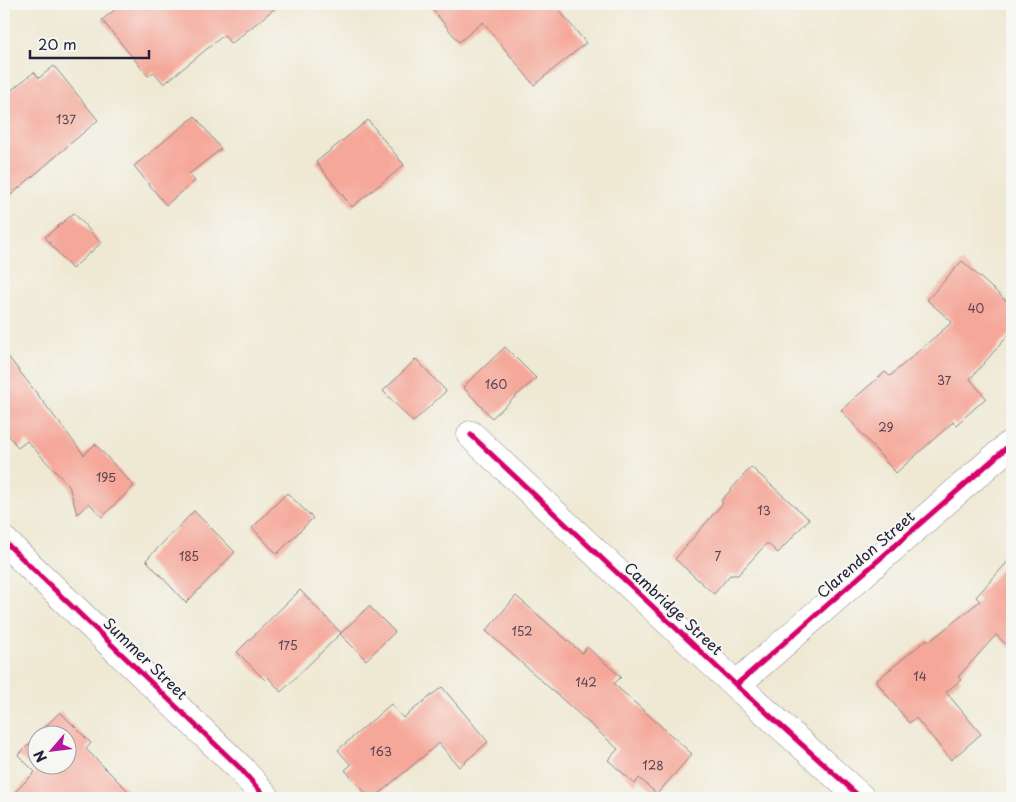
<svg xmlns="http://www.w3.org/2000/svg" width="1016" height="802" font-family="'Playpen Sans',sans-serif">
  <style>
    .building { fill: #f5a799 }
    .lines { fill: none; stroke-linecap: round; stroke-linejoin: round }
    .minor-casing { stroke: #888688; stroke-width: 29 }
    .minor { stroke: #fff; stroke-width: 28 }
    .cycleway-casing { stroke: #f6f6f2; stroke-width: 8 }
    .cycleway { stroke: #d6006c; stroke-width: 5 }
    .labels { text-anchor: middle; stroke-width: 4; stroke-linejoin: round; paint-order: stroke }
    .number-label { font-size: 12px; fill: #574352 }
    .street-label { font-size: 15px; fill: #22223b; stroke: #f6f6f2 }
  </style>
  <rect width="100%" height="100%" fill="#f6f6f2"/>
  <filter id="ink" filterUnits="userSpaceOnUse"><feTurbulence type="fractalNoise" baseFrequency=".02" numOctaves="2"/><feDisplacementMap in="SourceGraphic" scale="10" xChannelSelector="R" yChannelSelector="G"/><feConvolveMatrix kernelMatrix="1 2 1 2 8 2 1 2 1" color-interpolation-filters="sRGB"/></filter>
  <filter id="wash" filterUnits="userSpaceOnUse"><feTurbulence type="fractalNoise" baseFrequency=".0096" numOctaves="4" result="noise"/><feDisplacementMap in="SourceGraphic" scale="20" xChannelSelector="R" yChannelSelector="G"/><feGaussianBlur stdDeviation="1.12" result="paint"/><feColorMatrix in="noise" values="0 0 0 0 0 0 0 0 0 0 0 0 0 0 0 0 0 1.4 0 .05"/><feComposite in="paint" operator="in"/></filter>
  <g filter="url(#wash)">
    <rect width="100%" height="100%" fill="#efe9d4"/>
    <g id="blocks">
      <g class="building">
        <polygon points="122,4 280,4 231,44 224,35 164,84 154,72 148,76 102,20"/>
        <polygon points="428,4 554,4 586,43 534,85 483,22 459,42"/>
        <polygon points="54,66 98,120 4,201 4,96 34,72 39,78"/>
        <polygon points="195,116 221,149 189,174 195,181 166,205 134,166"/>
        <polygon points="368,120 404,165 352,207 316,162"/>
        <polygon points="74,213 101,243 72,269 45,237"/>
        <polygon points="962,261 1012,306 1012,331 970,379 986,398 956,425 953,422 896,473 841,410 885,372 890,376 952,322 927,300"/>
        <polygon points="505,347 536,378 492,418 463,387"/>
        <polygon points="4,351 84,455 95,444 134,486 102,517 89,503 77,514 69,486 27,441 18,448 4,429"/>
        <polygon points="416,359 446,391 413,422 383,391"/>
        <polygon points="751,467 809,519 778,553 767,543 738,575 730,575 714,594 675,559 723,503 721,501"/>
        <polygon points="287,493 313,518 277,554 252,528"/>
        <polygon points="194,511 235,552 186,603 146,560"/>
        <polygon points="1012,557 1012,650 996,635 958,677 961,680 946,692 981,734 951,760 916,718 909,723 876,681 927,639 930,641 980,601 976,597"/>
        <polygon points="300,590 341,633 281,692 268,677 265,680 237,652"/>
        <polygon points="516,596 582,653 587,647 621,677 614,684 692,754 657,794 639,778 635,784 608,760 618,749 486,631"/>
        <polygon points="369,606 395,632 366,660 340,634"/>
        <polygon points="442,687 488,742 459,767 439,743 374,798 370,798 345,770 351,765 338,750 391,704 403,718"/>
        <polygon points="60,712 91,743 86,749 135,798 9,798 35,772 18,755 38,735 38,764 68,764 68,734 38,734"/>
      </g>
    </g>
  </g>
  <g filter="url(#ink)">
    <use href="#blocks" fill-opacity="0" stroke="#888688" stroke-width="1"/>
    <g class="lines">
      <defs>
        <g id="minor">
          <polyline points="471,435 736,685 861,798"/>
          <polyline points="4,541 240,768 266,798"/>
          <polyline points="736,685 1012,443"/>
        </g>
      </defs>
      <use href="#minor" class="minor-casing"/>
      <use href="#minor" class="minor"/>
      <defs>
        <g id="cycleway">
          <polyline points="471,435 736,685 861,798"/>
          <polyline points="4,541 240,768 266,798"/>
          <polyline points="736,685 1012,443"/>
        </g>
      </defs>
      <use href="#cycleway" class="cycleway-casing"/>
      <use href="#cycleway" class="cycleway"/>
    </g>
  </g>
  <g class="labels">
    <g class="number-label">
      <text x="66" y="124">137</text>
      <text x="976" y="313">40</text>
      <text x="944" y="385">37</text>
      <text x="496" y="389">160</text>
      <text x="886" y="432">29</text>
      <text x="106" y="482">195</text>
      <text x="764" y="515">13</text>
      <text x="189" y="561">185</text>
      <text x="718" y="561">7</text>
      <text x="522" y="636">152</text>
      <text x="288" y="650">175</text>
      <text x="920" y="681">14</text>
      <text x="586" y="687">142</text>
      <text x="381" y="756">163</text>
      <text x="653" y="770">128</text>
    </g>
    <g class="street-label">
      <text transform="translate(866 555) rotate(-41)" y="5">Clarendon Street</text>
      <text transform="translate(673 609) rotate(43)" y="5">Cambridge Street</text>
      <text transform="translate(145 659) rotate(44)" y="5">Summer Street</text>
    </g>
  </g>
  <rect width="1016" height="802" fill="none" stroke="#f6f6f2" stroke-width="20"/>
  <g transform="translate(52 750) rotate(242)"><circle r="24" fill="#f6f6f2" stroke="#a1a1a9"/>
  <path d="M0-4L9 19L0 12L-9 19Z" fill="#b5179e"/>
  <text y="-8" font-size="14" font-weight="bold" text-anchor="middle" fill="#22223b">N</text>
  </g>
  <path d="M30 50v8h119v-8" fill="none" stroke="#22223b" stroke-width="2.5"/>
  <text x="38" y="50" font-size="15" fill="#22223b" stroke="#f6f6f2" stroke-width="4" paint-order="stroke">20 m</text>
</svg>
